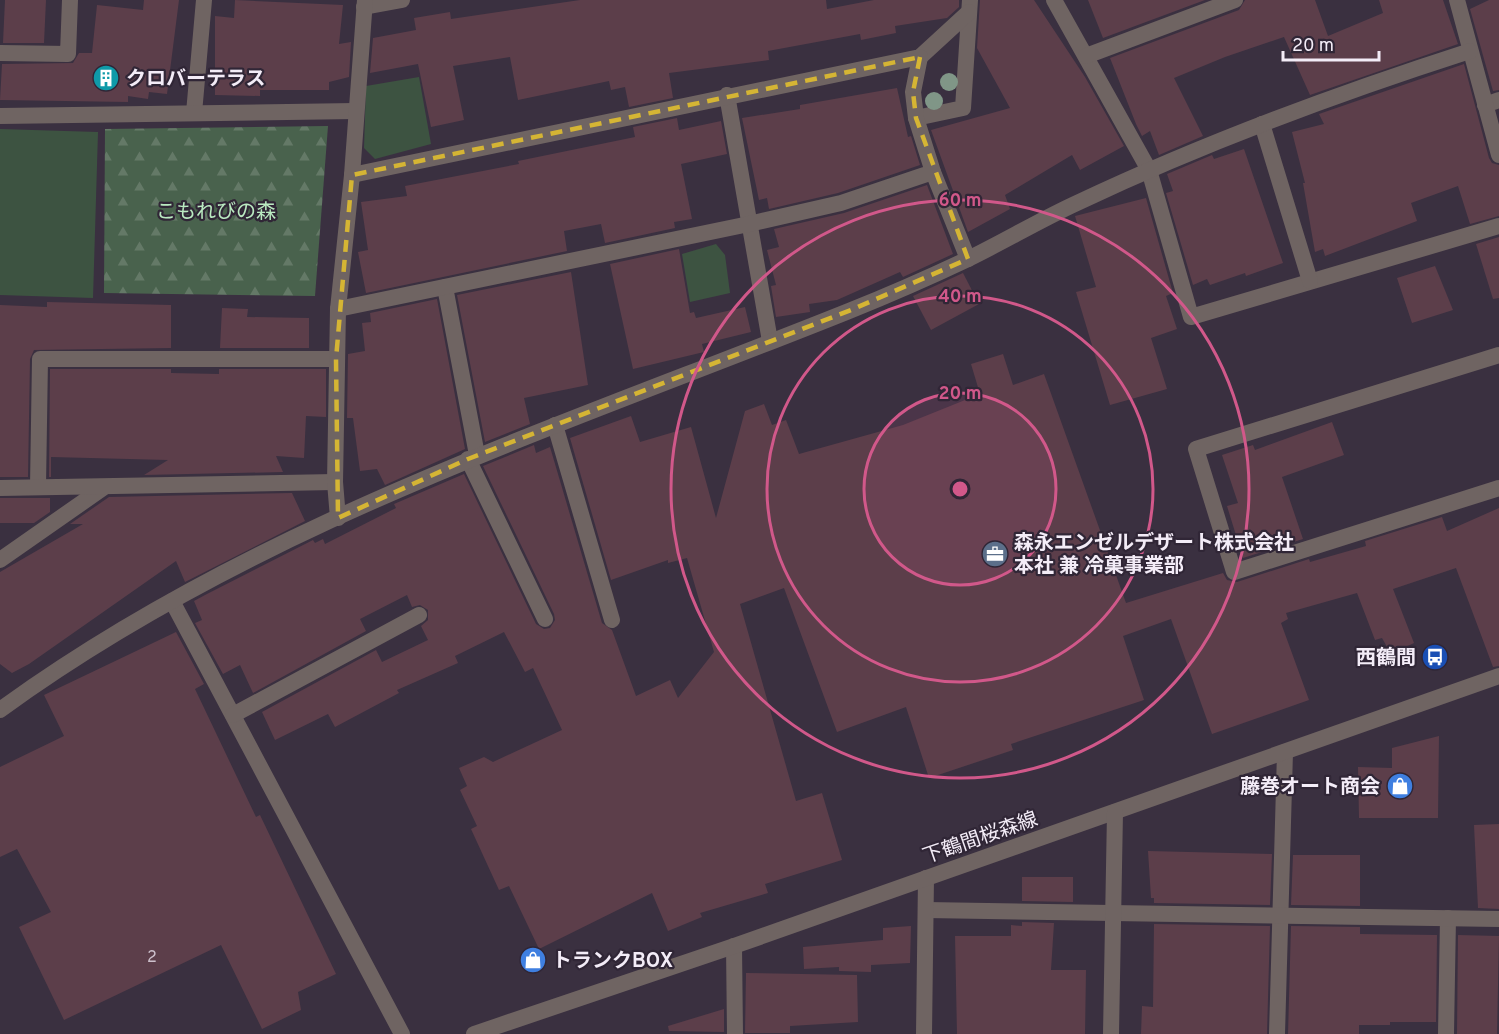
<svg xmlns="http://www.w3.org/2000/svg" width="1499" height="1034" font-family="Overpass,'Noto Sans JP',sans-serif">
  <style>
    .forest { fill: url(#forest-firs) }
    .park { fill: #3d5341 }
    .building { fill: #5c3e4a }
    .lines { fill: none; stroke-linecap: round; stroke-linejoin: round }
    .service { stroke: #6f6462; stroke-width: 16 }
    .minor { stroke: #6f6462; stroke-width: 16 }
    .tertiary { stroke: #6f6462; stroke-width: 16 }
    .tree { fill: #809687 }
    .marked { fill: none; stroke: #d5b534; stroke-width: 4.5; stroke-dasharray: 12 8; stroke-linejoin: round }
    .ring { fill: none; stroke: #d1588a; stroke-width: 3 }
    .labels { text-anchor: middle; stroke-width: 4.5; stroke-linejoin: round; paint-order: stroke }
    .number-label { font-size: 16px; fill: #cdc0cc }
    .poi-label { font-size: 20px; font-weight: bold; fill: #f3ecf7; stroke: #302636; text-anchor: start }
    .park-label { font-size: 20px; fill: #baeac1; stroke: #302636 }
    .street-label { font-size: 20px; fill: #f3ecf7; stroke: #302636 }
    .centre { fill: #d1588a; stroke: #302636; stroke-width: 3 }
    .ring-label { font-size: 18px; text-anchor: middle; font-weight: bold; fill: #d1588a; stroke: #302636; stroke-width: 4.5; stroke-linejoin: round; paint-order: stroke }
  </style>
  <defs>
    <pattern id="forest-firs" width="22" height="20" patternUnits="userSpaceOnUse" patternTransform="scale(1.5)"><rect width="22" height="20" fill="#49624d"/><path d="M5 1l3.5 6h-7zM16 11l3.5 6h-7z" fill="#647967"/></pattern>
  </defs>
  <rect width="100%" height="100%" fill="#3a3040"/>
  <polygon class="forest" points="328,126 315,296 104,293 105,129"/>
  <g class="park">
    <polygon points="419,77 431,144 375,159 364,148 366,86"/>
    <polygon points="0,129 98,132 93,298 0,295"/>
    <polygon points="716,244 725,255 730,293 690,302 682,254"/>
  </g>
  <g class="building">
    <polygon points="5,0 46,0 44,43 3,43"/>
    <polygon points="144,0 179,0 167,94 149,92 148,99 128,96 128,102 0,100 2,64 73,63 79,53 92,53 97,5 143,10"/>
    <polygon points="235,0 343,5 339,44 351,42 349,77 329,82 329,90 260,90 260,96 215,95 215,16 234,18"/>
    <polygon points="580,0 826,0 827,9 874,0 959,0 959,7 947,18 895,26 896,33 861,40 860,34 768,51 769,60 669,73 673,98 629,107 625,87 611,90 609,81 518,100 510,57 453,66 464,120 431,127 418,64 370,73 373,38 416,30 414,18 450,12 451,19"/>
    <polygon points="980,0 1034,0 1085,77 1124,146 1080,170 1072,155 1005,195 1010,209 968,232 931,130 1010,108 977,48"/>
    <polygon points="1088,0 1205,0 1103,38"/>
    <polygon points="1245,0 1315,0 1328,36 1383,13 1379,0 1443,0 1458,44 1310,95 1284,37 1225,57 1174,78 1203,136 1159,155 1150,131 1142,136 1136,124 1110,58 1239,10"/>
    <polygon points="1489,0 1499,0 1499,90 1493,91 1470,9"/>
    <polygon points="1464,64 1489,158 1492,163 1499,165 1499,216 1470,224 1458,186 1411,203 1417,221 1325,256 1323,249 1315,252 1303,183 1305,183 1292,132 1324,124 1319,114"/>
    <polygon points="897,88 908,137 911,136 920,165 838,193 769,209 767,198 759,200 742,118 800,109 800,105"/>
    <polygon points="677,118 679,130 721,121 727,154 681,164 692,219 674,222 675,228 605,243 601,224 564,231 567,251 366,293 358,252 368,250 361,202 407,196 405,186 519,164 518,161 635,137 633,127"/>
    <polygon points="1244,149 1283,263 1246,276 1245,273 1210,285 1207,279 1193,285 1166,193 1173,191 1167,174 1212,155 1214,159"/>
    <polygon points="927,185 953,254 903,277 900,272 837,300 809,304 810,312 776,317 771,286 776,285 767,250 779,247 774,229 844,213"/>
    <polygon points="1146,198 1173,293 1166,296 1177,329 1151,338 1167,389 1110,405 1076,292 1096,287 1075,216"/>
    <polygon points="1499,237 1499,298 1493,299 1476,244"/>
    <polygon points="679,249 690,313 694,312 696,318 745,307 751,332 702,344 704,352 633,369 610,264"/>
    <polygon points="1435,266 1453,310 1412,323 1397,278"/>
    <polygon points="571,272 588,385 524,398 530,424 485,442 457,295"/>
    <polygon points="963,273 979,304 931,330 913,296"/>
    <polygon points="437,299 465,449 385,485 377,469 360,471 353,418 347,418 348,354 365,351 362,323 371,322 370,313"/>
    <polygon points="47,302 171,305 171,348 34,350 30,359 28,477 0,477 0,305 47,307"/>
    <polygon points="222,308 248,309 247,317 309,318 309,348 220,348"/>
    <polygon points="1003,354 1013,385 1044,374 1126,603 1223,573 1227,580 1237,582 1309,559 1310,562 1366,546 1365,541 1442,517 1447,531 1499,508 1499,666 1493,667 1456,568 1393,589 1414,643 1391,654 1382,638 1375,640 1357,593 1286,613 1288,619 1281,623 1309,700 1212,734 1171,619 1123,636 1144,700 1011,744 1013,750 929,778 906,707 837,732 784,588 740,604 796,801 822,793 842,860 765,884 768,893 700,913 702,917 668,931 652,893 539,949 509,886 499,890 471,829 477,826 460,790 467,786 459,768 484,757 493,762 562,730 533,668 525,672 504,632 455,656 458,663 397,690 399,693 335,727 328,714 275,740 262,712 376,650 382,662 428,640 421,626 428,620 428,610 420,605 412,607 407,595 360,619 366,631 253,693 240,665 223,674 195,623 202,620 194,601 205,595 313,540 315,543 323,539 325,544 396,508 394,504 464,474 536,624 544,629 550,628 555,620 554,614 483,466 534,445 536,453 550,447 602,623 612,630 636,696 670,680 678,698 714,652 687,558 668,563 668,560 611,580 570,438 631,416 640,442 691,427 716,518 745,411 764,404 772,425 786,420 799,454 903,425 980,394 971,364"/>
    <polygon points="50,369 171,369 171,373 219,374 219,369 326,369 326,417 306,416 304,458 276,456 283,472 144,475 168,460 51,457 51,477 49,477"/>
    <polygon points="1332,422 1344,455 1282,477 1303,539 1243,558 1227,506 1238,503 1222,455 1253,445 1255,450"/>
    <polygon points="292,493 305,521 185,582 176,561 29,664 12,673 0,664 0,572 83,524 70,524 109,497"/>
    <polygon points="0,498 50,498 50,512 34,523 0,523"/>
    <polygon points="176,632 204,684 195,689 256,817 260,815 336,974 298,992 301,1010 262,1029 221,945 64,1020 19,927 51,912 17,849 0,857 0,767 64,736 44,695"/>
    <polygon points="1439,736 1438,818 1359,818 1358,767 1392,768 1392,748"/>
    <polygon points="1499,824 1499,909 1478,908 1474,825"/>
    <polygon points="1148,851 1272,854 1270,905 1154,903 1154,898 1151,898"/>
    <polygon points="1293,855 1360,855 1360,906 1291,905"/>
    <polygon points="1022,877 1073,877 1073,902 1022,901"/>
    <polygon points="1022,922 1054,923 1051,970 1086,970 1085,1034 957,1034 955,936 1011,936 1011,925 1022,926"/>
    <polygon points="1154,924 1270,926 1267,1034 1141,1034 1142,1006 1153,1007"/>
    <polygon points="911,926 910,963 871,965 871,972 839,971 839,967 804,969 803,947 883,940 883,928"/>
    <polygon points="1291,926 1360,927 1360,934 1437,935 1436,1022 1390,1022 1390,1025 1359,1025 1359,1034 1288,1034"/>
    <polygon points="1458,935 1499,936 1497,1034 1457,1034"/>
    <polygon points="746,973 857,975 858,1022 790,1026 790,1033 745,1033"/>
    <polygon points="724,1009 724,1032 669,1031 668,1026"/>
  </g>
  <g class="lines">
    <g class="service">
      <polyline points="1054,0 1149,170 1191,317 1499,226"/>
      <polyline points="364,7 402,0"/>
      <polyline points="0,53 68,54 70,0"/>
      <polyline points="1086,56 1235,0"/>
      <polyline points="727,95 770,341"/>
      <polyline points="1485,105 1499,100"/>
      <polyline points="194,113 204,0"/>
      <polyline points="1262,124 1310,281"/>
      <polyline points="1499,355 1196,449 1234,572 1499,488"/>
      <polyline points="555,425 612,620"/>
      <polyline points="468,459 545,619"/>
      <polyline points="38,486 40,359 336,359"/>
      <polyline points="0,560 103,488"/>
      <polyline points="734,946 735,1034"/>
      <polyline points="1277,1034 1285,752"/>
      <polyline points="1446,1034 1448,918"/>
    </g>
    <g class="minor">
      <polyline points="1457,0 1499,155"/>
      <polyline points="0,116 355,111"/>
      <polyline points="916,118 963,108 970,0"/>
      <polyline points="933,172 968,259"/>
      <polyline points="352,175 920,57 969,12"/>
      <polyline points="445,287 477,455"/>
      <polyline points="338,309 749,224 841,203 933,172 916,118 913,92 920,57"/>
      <polyline points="0,488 335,482"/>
      <polyline points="338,518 335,482 338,309 352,175 365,0"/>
      <polyline points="172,601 402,1034"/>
      <path d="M0 710C255 524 560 427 849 311 889 295 930 277 968 259 1005 241 1040 220 1077 203 1204 143 1336 94 1470 51"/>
      <polyline points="233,715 419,615"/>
      <polyline points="926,910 1499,919"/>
      <polyline points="924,1034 926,878"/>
    </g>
    <g class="tertiary">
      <polyline points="474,1034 734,946 1499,676"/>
      <polyline points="1111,1034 1115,812"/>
    </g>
  </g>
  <g class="tree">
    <circle cx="949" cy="82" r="9"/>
    <circle cx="934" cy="101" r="9"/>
  </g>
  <path class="marked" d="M920 57 913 92 916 118 968 259 851 310 468 459 338 518 336 359 352 175Z"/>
  <circle cx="960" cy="489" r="96" fill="#d1588a" fill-opacity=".12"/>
  <g class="ring">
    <circle cx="960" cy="489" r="96"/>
    <circle cx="960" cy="489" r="193"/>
    <circle cx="960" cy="489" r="289"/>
  </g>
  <defs>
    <symbol id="building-disc" viewBox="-11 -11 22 22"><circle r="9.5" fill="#0f9aa8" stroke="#302636"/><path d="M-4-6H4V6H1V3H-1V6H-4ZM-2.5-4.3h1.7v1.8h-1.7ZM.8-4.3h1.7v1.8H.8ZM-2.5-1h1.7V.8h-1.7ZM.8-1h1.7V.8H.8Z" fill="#fff"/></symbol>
    <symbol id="office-disc" viewBox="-11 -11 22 22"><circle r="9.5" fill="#5c6f8a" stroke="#302636"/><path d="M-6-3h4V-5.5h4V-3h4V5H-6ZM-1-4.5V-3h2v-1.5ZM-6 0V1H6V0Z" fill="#fff"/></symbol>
    <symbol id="bus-disc" viewBox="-11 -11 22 22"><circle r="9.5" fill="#1a4fb4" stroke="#302636"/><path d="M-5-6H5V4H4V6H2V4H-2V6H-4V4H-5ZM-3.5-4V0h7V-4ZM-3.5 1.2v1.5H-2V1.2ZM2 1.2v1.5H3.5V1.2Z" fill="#fff"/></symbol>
    <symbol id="shop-disc" viewBox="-11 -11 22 22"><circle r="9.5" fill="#3f7fe0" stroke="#302636"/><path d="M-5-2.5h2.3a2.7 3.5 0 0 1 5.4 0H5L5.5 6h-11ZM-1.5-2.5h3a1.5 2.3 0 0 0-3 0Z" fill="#fff"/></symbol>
  </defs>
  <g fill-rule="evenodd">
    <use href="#building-disc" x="91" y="63" width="30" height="30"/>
    <use href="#office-disc" x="980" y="539" width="30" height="30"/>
    <use href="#bus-disc" x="1420" y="642" width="30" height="30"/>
    <use href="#shop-disc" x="1385" y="771" width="30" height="30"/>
    <use href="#shop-disc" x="518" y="945" width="30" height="30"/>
  </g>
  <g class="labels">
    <g class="number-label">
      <text x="152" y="962">2</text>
    </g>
    <g class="poi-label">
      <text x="126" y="85">クロバーテラス</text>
      <text x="1014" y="549">森永エンゼルデザート株式会社<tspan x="1014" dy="23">本社 兼 冷菓事業部</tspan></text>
      <text x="1416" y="664" text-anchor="end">西鶴間</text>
      <text x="1380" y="793" text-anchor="end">藤巻オート商会</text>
      <text x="552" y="967">トランクBOX</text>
    </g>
    <g class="park-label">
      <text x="216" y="218">こもれびの森</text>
    </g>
    <g class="street-label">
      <text transform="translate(980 837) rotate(-19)" y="7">下鶴間桜森線</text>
    </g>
  </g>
  <circle cx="960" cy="489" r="9" class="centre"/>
  <g class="ring-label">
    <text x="960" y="206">60 m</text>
    <text x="960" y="302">40 m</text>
    <text x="960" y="399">20 m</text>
  </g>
  <path d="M1283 51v9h96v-9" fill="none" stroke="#f3ecf7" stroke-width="3"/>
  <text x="1292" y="51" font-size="18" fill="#f3ecf7" stroke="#302636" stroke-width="4.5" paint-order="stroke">20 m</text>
</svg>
